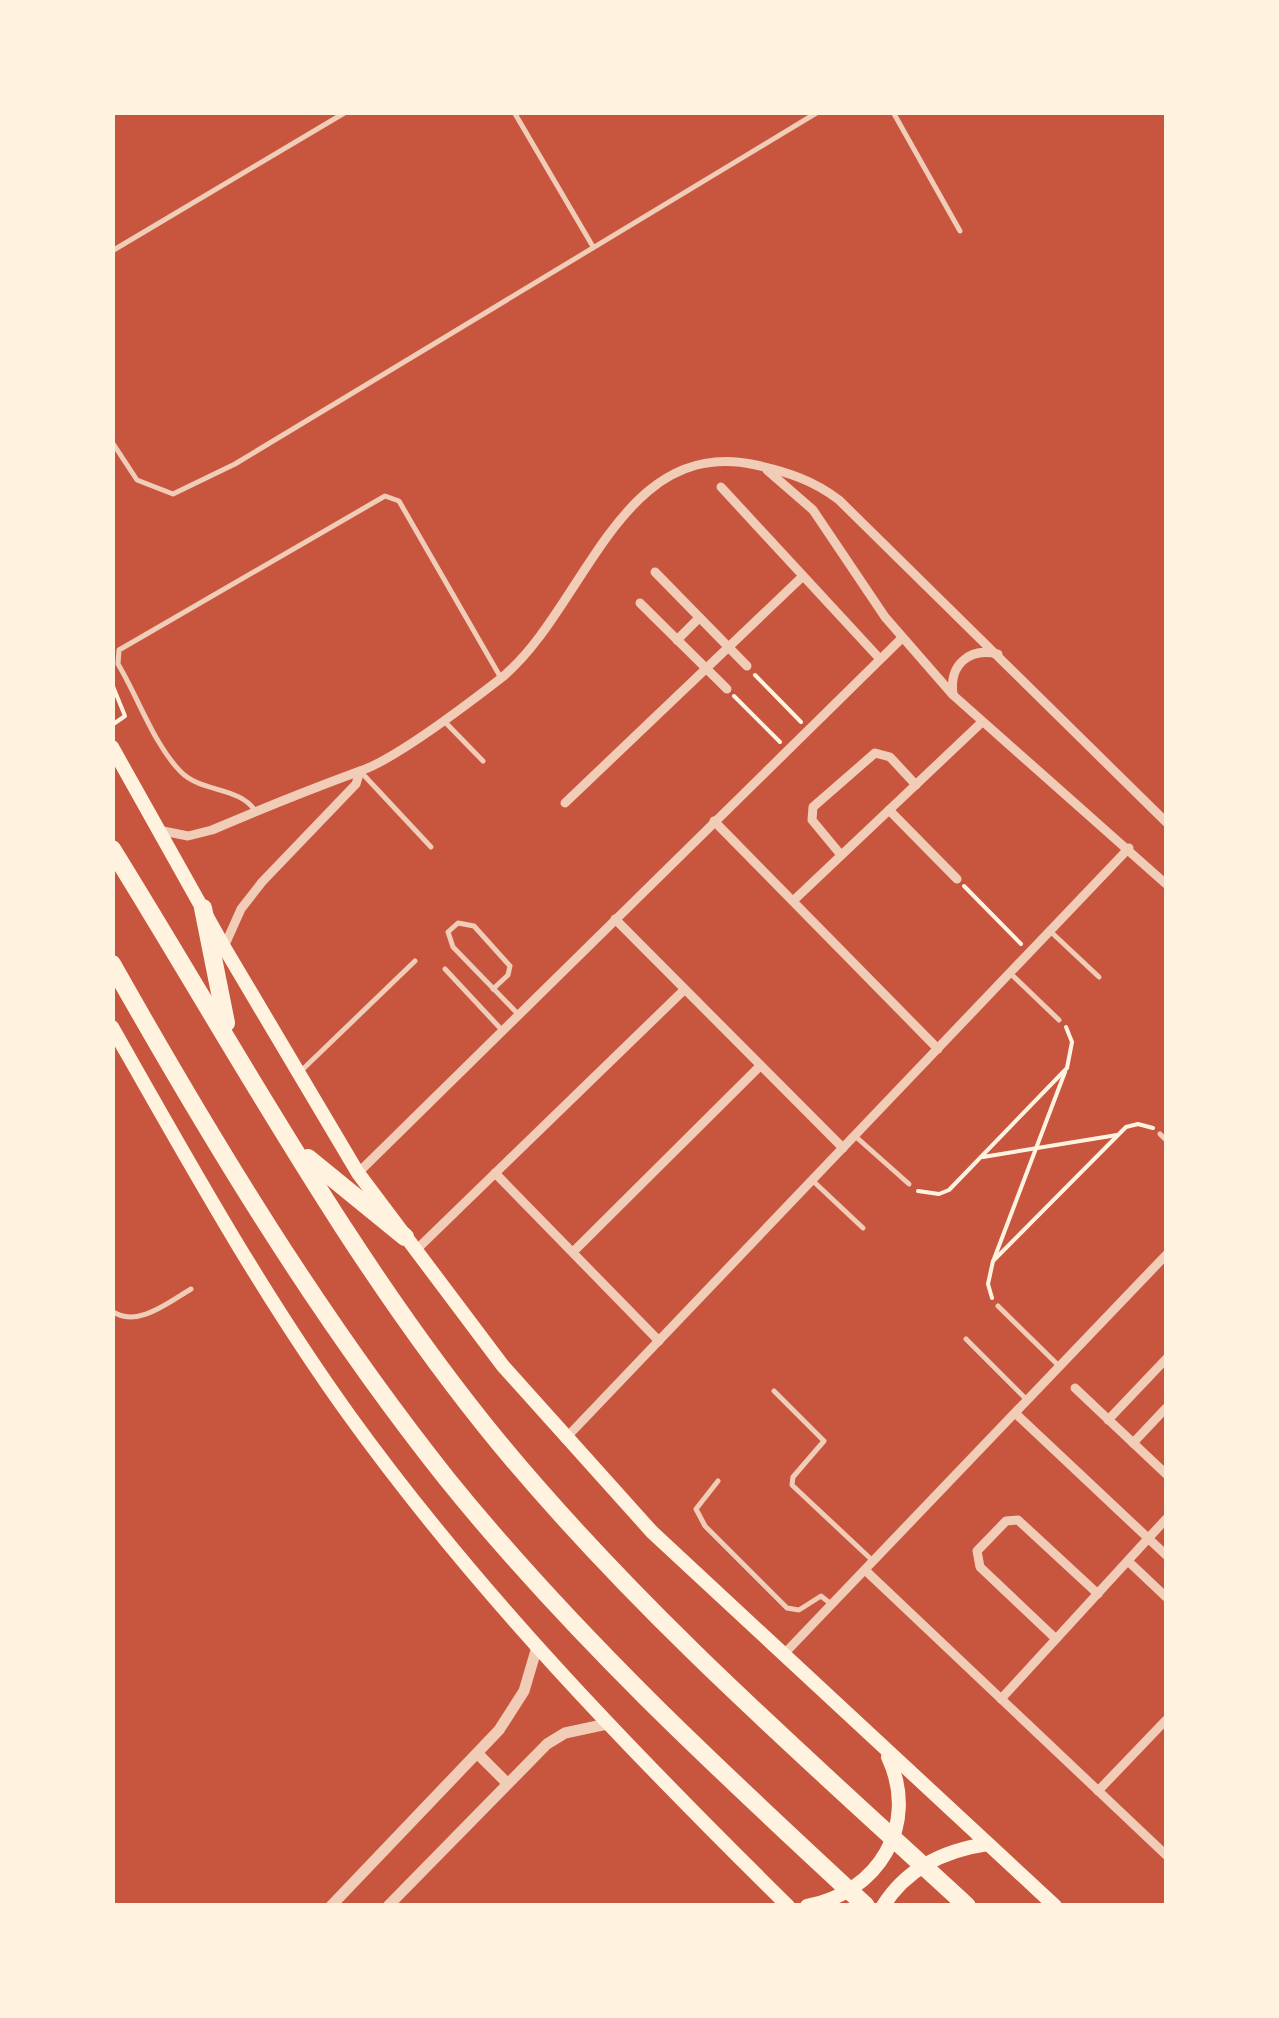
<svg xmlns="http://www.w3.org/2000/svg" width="1279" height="2018" font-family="'DejaVu Sans',sans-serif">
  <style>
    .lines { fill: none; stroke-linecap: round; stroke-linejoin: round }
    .path { stroke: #fff3e0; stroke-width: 4 }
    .service { stroke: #f1ccb7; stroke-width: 5 }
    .minor { stroke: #f1ccb7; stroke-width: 9 }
    .tertiary { stroke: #f1ccb7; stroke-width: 11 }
    .primary { stroke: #fff3e0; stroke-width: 14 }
    .motorway { stroke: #fff3e0; stroke-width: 18 }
  </style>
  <rect width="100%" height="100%" fill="#c8553d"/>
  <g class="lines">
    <g class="path">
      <polyline points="755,675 801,722"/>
      <polyline points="112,684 125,716 112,725"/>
      <polyline points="734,696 780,742"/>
      <polyline points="964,886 1021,944"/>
      <polyline points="983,1157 1117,1135"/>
      <polyline points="918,1191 939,1194 949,1190 1067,1068 1072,1042 1066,1027"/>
      <polyline points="994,1259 1065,1072"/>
      <polyline points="992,1298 988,1284 993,1261 1126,1127 1138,1124 1153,1128"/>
    </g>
    <g class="service">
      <polyline points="514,112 592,245"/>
      <polyline points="893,112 960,231"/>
      <polyline points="112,251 346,112"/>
      <polyline points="112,442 137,480 173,494 235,464 818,112"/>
      <polyline points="445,722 483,761"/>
      <polyline points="360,771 431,847"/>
      <path d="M256 812C240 786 202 793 181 772 154 745 138 697 118 664L119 650 385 496 399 501 501 678"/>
      <polyline points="1050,931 1099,977"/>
      <polyline points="445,969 501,1029"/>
      <polyline points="1010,973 1059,1020"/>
      <polyline points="493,989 508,975 510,966 474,926 458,923 448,932 453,947 518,1014"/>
      <polyline points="302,1070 415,961"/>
      <polyline points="1160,1134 1166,1140"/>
      <polyline points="855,1136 909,1184"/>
      <polyline points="812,1180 863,1228"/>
      <polyline points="998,1306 1059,1366"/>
      <path d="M112 1311C136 1329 169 1302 191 1289"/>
      <polyline points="966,1339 1027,1400"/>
      <polyline points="774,1391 824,1441 793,1477 792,1485 873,1561"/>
      <polyline points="718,1481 696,1509 705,1526 787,1608 799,1610 821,1596 831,1604"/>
    </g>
    <g class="minor">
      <polyline points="767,470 813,510 885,617 953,695 1166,884"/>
      <polyline points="721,487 880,659"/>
      <polyline points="655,572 747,666"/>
      <polyline points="640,603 727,689"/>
      <polyline points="677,640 699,618"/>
      <path d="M953 694C949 665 969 647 998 654"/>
      <polyline points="565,803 803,576"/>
      <polyline points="889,810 957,879"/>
      <polyline points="714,821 938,1049"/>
      <path d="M158 830 188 836 212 830C261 809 311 789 360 771 394 760 469 703 500 679 585 611 619 434 756 465 787 472 813 480 839 500L1166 822"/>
      <polyline points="841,855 812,820 813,807 875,753 890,757 916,785"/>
      <polyline points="793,901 981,723"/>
      <polyline points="615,919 843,1148"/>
      <polyline points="224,947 241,909 262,882 356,784 360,771"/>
      <polyline points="358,1173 902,638"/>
      <polyline points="495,1173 659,1341"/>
      <polyline points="415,1251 684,990"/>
      <polyline points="573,1252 760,1066"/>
      <polyline points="1075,1388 1166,1474"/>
      <polyline points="1015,1413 1166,1555"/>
      <polyline points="1108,1420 1166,1359"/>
      <polyline points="565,1439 1129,848"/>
      <polyline points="1133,1443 1166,1408"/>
      <polyline points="1128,1561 1166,1597"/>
      <polyline points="865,1570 1166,1855"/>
      <polyline points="1056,1639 980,1567 977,1551 1006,1521 1018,1520 1098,1594"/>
      <polyline points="784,1654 1166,1255"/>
      <polyline points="1001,1699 1166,1519"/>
      <polyline points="1098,1791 1166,1720"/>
    </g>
    <g class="tertiary">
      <polyline points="478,1754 507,1783"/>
      <polyline points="331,1906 499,1730 524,1691 537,1647"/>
      <polyline points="388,1906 547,1744 565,1733 607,1724"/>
    </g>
    <g class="primary">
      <polyline points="112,747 224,947 358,1173 503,1366 652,1532 1055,1906"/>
      <path d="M112 1027C187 1159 260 1291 349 1415 478 1594 631 1751 788 1906"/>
      <path d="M807 1906C878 1893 920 1825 888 1757"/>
      <path d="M883 1906C907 1868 945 1850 988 1844"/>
    </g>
    <g class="motorway">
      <path d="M112 849C236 1049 350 1262 500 1444 640 1613 805 1757 967 1906"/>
      <polyline points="203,908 226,1023"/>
      <path d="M112 964C213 1143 319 1318 447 1479 573 1635 719 1770 866 1906"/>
      <polyline points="308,1158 405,1237"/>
    </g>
  </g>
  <rect width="1279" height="2018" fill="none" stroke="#fff3e0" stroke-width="230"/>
</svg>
